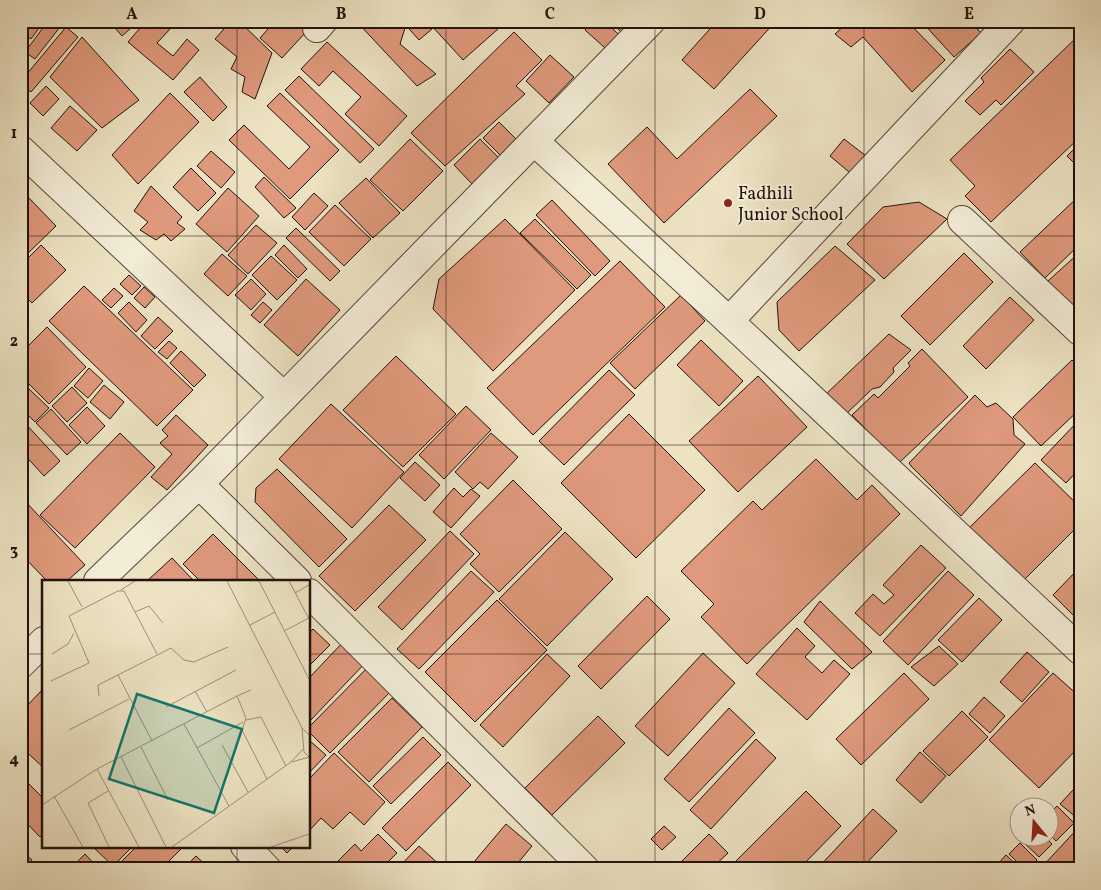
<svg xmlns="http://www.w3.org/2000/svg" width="1101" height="890" font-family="Vollkorn,serif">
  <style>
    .building { fill: #df997c; stroke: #22120d }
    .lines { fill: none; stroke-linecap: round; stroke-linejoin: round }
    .minor-casing { stroke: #55463a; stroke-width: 30 }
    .minor { stroke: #f3edd8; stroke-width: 28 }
    .grid { fill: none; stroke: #22120d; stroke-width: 1; stroke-opacity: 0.55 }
    .poi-dot { fill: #8f2418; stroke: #f3edd8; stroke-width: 2 }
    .labels { text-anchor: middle; stroke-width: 4; stroke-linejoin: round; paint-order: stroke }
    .poi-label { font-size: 18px; fill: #22120d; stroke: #f3edd8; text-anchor: start }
    .inset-road { fill: none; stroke: #9c8f7a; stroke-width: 1 }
    .view { fill: #0f766e; fill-opacity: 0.15; stroke: #0f766e; stroke-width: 2.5 }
    .inset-edge { fill: none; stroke: #22120d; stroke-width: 2.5 }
    .neatline { fill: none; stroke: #22120d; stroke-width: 2 }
    .grid-label { font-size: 16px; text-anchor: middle; font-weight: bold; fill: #22120d }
  </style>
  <rect width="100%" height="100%" fill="#ede3c3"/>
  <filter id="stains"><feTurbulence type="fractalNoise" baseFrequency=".004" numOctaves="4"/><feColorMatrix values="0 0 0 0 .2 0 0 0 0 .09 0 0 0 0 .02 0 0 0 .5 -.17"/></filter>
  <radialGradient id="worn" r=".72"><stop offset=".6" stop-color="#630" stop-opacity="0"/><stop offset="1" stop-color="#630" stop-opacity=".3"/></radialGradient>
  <g class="building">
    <polygon points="21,21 44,21 31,39 21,32"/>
    <polygon points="48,21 53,21 60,27 35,59 25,52"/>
    <polygon points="109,21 139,21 122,36"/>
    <polygon points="146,21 160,21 170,29 157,43 173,56 187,39 199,50 173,80 128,42"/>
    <polygon points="231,21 239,21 272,53 255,99 242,92 245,77 231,69 237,57 215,39"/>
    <polygon points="275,21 316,21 282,58 260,38"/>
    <polygon points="356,21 398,21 405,28 400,44 436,74 417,86"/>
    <polygon points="402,21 425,21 432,29 419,40"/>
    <polygon points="434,21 507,21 463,60 430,24"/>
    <polygon points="592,21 604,21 626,41 614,56 585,30"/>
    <polygon points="610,21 635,21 623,34"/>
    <polygon points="717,21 776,21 714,89 682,60"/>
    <polygon points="846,21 907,21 945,60 912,92 863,37 851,47 835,34 847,23"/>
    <polygon points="921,21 970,21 981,33 954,57"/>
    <polygon points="66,27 78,37 31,92 21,84 21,81"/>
    <polygon points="514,32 542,60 516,86 525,94 445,166 411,133"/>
    <polygon points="1080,34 1080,137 991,222 965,196 975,186 950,160"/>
    <polygon points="82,37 139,100 102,128 50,77"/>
    <polygon points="327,42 407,116 379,146 345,114 361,97 333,71 319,86 301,69"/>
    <polygon points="1010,49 1034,72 1001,105 996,100 980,115 965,101 984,82 981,78"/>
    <polygon points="550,55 574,77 549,103 526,81"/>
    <polygon points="299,76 374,149 360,163 285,90"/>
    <polygon points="200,77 227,107 213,121 184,92"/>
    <polygon points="46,86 59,99 43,116 30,103"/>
    <polygon points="750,89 777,116 664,223 608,164 647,127 677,159"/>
    <polygon points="170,93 199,122 138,184 112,155"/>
    <polygon points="280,93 339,150 290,199 229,140 244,125 289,169 310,147 267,106"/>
    <polygon points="70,106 97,130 77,151 51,128"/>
    <polygon points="499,122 523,146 507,162 483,138"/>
    <polygon points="410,139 443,171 403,211 370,180"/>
    <polygon points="480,139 499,158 472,184 454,165"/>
    <polygon points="844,139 870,159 855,177 830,156"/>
    <polygon points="1080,143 1080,169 1067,156"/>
    <polygon points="211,151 235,172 221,188 197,166"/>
    <polygon points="191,168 216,193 198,211 173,187"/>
    <polygon points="264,177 296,208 284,218 255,187"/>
    <polygon points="366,178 400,213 373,238 339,203"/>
    <polygon points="151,186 182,217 177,223 185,229 171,241 164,234 156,240 140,230 148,222 134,211"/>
    <polygon points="228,188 259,216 227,252 196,224"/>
    <polygon points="314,193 328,206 305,230 292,217"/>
    <polygon points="1080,195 1080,244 1045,278 1020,252"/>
    <polygon points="28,197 56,226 21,260 21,203"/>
    <polygon points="552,200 610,261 595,276 536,215"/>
    <polygon points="919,202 947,219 884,279 847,244 883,207"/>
    <polygon points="335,205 371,239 344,266 309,232"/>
    <polygon points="505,219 575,290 493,371 433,309 439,279"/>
    <polygon points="535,219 591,275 577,289 520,233"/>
    <polygon points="256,225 277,243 248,274 228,255"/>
    <polygon points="296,228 340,271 330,281 286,238"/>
    <polygon points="41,245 66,270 32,303 21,292 21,265"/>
    <polygon points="284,245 307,269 298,278 275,255"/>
    <polygon points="835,246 875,280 799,351 779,330 777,302"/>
    <polygon points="1080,252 1080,299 1072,307 1048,281"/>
    <polygon points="964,253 993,282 930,345 901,316"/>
    <polygon points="222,254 247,276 228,296 204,274"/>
    <polygon points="271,256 297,280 277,300 252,275"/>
    <polygon points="620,261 665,307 533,435 487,388"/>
    <polygon points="129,275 141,286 132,295 120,284"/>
    <polygon points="251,279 266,294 251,310 235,295"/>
    <polygon points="306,279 340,310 298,356 264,325"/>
    <polygon points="84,286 193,390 157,426 49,321"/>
    <polygon points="144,287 155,297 145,308 134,298"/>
    <polygon points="114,288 123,296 111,308 102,300"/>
    <polygon points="681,295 705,321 635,389 610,363"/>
    <polygon points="1010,297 1034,320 986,369 963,346"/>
    <polygon points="129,302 147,320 136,332 118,313"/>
    <polygon points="263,302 272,310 260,323 251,315"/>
    <polygon points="158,317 173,331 155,349 141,336"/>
    <polygon points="47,327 86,367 49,404 28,383 21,389 21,353"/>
    <polygon points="889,334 911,350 893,368 894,372 880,387 872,389 842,418 824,396"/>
    <polygon points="701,340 743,381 719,406 677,365"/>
    <polygon points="169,341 177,348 167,359 158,352"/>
    <polygon points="922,349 968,397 899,463 852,415 874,394 878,398 910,366 908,363"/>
    <polygon points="181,351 206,375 194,387 170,363"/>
    <polygon points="396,356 456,414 403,467 343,410"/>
    <polygon points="1072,360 1080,368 1080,409 1041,446 1013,417"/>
    <polygon points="89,368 103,381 88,398 74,386"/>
    <polygon points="609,370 635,395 564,465 539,441"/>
    <polygon points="758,376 807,427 738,492 689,441"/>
    <polygon points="104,385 124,402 110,419 90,402"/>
    <polygon points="27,387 49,408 35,422 21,408 21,393"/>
    <polygon points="72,387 87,403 67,422 52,406"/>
    <polygon points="975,395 987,407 996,403 1013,419 1014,435 1025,444 961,516 911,466 909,463"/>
    <polygon points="331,404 404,472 352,528 279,459"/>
    <polygon points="466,406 491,430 444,479 419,455"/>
    <polygon points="87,407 105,426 87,444 69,425"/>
    <polygon points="51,409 81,442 67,455 36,423"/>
    <polygon points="629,414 705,490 636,558 561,483"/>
    <polygon points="176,415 208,445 167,490 151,477 172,454 160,443 168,436 162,430"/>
    <polygon points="1080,419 1080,468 1066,483 1041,460"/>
    <polygon points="23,421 60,461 44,476 21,451 21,423"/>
    <polygon points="120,433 155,467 75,548 40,515"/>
    <polygon points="491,433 518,457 488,489 480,482 473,489 455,472"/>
    <polygon points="816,459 857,500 872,485 900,514 747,664 701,617 714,604 681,571 753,501 762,510"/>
    <polygon points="415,462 440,485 425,501 400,478"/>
    <polygon points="1035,463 1080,507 1080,524 1023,581 969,528"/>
    <polygon points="277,469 347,539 319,567 255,502 256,488"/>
    <polygon points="21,479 28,486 21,492"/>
    <polygon points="513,480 562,529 499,592 470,564 480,554 460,534"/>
    <polygon points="454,488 463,497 471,489 480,496 451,528 433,512"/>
    <polygon points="24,500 85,565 67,581 47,581 21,554 21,503"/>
    <polygon points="389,505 426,540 355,611 319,576"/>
    <polygon points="450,531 474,554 402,630 378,607"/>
    <polygon points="565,532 613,579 547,646 499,599"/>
    <polygon points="213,534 260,581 200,581 183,564"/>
    <polygon points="921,545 946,568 880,636 855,613 873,594 884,604 894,595 883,585"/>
    <polygon points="172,558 194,581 147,581"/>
    <polygon points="1080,567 1080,614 1076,618 1053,595"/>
    <polygon points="471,571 494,592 419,669 397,649"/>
    <polygon points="948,571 974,595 908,665 883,641"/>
    <polygon points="647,596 670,619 601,689 578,666"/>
    <polygon points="979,598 1002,620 962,662 938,640"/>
    <polygon points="497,600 547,650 475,722 425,672"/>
    <polygon points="820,601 872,652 852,669 804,622"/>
    <polygon points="797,628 815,646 805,657 822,673 834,660 850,674 807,720 756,674"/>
    <polygon points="313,629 330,645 309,666 309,633"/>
    <polygon points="346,639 368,660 309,722 309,678"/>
    <polygon points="939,646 958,664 934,686 911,667"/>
    <polygon points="1027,652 1049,672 1022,702 1000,682"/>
    <polygon points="703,653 735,683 668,756 635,726"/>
    <polygon points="547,654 570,676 503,747 480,725"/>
    <polygon points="373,662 397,685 330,753 309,732 309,727"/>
    <polygon points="904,673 929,699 861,765 836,739"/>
    <polygon points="1053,673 1080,697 1080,746 1039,788 989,740"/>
    <polygon points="44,688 44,768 21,747 21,712"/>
    <polygon points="984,697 1005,716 990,733 969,714"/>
    <polygon points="392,698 422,727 369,782 338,752"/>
    <polygon points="729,708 755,733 689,802 664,779"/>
    <polygon points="962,711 988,737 949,776 923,751"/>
    <polygon points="598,716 625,743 552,815 525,788"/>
    <polygon points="423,737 441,755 391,804 373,786"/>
    <polygon points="756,739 776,758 711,829 690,810"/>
    <polygon points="309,740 326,755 309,773"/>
    <polygon points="920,752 946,776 921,803 896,780"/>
    <polygon points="334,753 385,802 364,825 350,812 333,829 321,818 309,831 309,779"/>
    <polygon points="448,762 471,785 406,851 382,828"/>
    <polygon points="21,776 44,799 44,833 40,837 21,817"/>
    <polygon points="1073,790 1080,795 1080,816 1077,818 1060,804"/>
    <polygon points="806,791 841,826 799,869 728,869"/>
    <polygon points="1057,806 1074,823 1056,841 1048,833 1048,815"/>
    <polygon points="873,809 897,831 861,869 817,869"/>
    <polygon points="506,824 532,846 513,869 468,869"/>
    <polygon points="664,826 676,837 662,850 651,839"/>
    <polygon points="1080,826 1080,866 1077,869 1040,869"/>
    <polygon points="378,834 397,853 381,869 330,869 355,844 361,851"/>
    <polygon points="709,834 728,853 711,869 674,869"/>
    <polygon points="1024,838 1046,838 1052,844 1039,857 1021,840"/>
    <polygon points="1020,843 1037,860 1028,869 1024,869 1009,854"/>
    <polygon points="92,846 133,846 113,866"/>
    <polygon points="137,846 184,846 161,869 117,869 116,867"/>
    <polygon points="280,846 294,846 287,853"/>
    <polygon points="419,846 443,868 397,869"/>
    <polygon points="21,850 32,860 24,869 21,869"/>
    <polygon points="85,854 99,869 70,869"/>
    <polygon points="1006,855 1021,869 993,869"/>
    <polygon points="196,856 210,869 183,869"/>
  </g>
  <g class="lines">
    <defs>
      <g id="minor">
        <polyline points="317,28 323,21"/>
        <polyline points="534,141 729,321 1080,650"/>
        <polyline points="21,150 283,396"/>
        <polyline points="962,220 1080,331"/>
        <polyline points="729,321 1011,21"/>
        <polyline points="199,484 297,581"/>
        <polyline points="98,581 199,484 651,21"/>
        <polyline points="309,593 585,869"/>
        <polyline points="21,664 44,641"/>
        <polyline points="245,846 267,869"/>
      </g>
    </defs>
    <use href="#minor" class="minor-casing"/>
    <use href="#minor" class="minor"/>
  </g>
  <path class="grid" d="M237 21V581M446 21V869M655 21V869M864 21V869M21 236H1080M21 445H1080M21 654H44M309 654H1080M237 846V869"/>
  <circle class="poi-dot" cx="728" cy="203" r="5"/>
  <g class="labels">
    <g class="poi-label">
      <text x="738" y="199">Fadhili<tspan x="738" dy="21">Junior School</tspan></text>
    </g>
  </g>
  <g transform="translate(42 580)">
    <rect width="268" height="268" fill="#ede3c3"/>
    <path class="inset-road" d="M26 1 40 27M185 1 260 148 267 155M217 1 267 99M247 1 267 39M79 10 93 1M253 13 267 5M93 32 107 26 121 43M208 45 233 32M242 51 267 38M10 74 26 64 32 53M9 101 47 83 27 36 76 11H82L115 74M153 111 165 132M57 116 56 105 76 95M195 116 209 110M124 127 194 90M204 140 219 137 244 186M142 144 187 226M260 148 262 172 267 177M27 150 87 119M110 161 76 95 129 68 142 80 152 82 186 67M180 165 206 212M99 167 126 220M155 168 201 142M79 177 124 267M250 182 267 177M55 189 97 267M66 211 46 223 67 267M12 216 41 267M0 225 55 189 195 116 204 138 200 150 225 199M130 267 249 182 261 169M229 267 267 254"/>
    <path class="view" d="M95 114 200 149 172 233 67 199Z"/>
    <rect width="268" height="268" class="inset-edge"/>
  </g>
  <rect width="1101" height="890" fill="none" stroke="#ede3c3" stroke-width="55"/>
  <g transform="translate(1034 822) rotate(342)"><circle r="24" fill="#f3edd8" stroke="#9f9587"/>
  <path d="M0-4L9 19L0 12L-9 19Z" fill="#8f2418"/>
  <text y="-8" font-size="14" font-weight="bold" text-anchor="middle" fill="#22120d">N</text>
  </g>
  <rect x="28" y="28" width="1046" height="834" class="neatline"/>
  <g class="grid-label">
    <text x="132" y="19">A</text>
    <text x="341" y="19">B</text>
    <text x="550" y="19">C</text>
    <text x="760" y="19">D</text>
    <text x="969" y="19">E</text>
    <text x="14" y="138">1</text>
    <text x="14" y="346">2</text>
    <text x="14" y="555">3</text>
    <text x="14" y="764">4</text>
  </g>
  <rect width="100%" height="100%" filter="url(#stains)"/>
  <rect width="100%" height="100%" fill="url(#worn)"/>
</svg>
